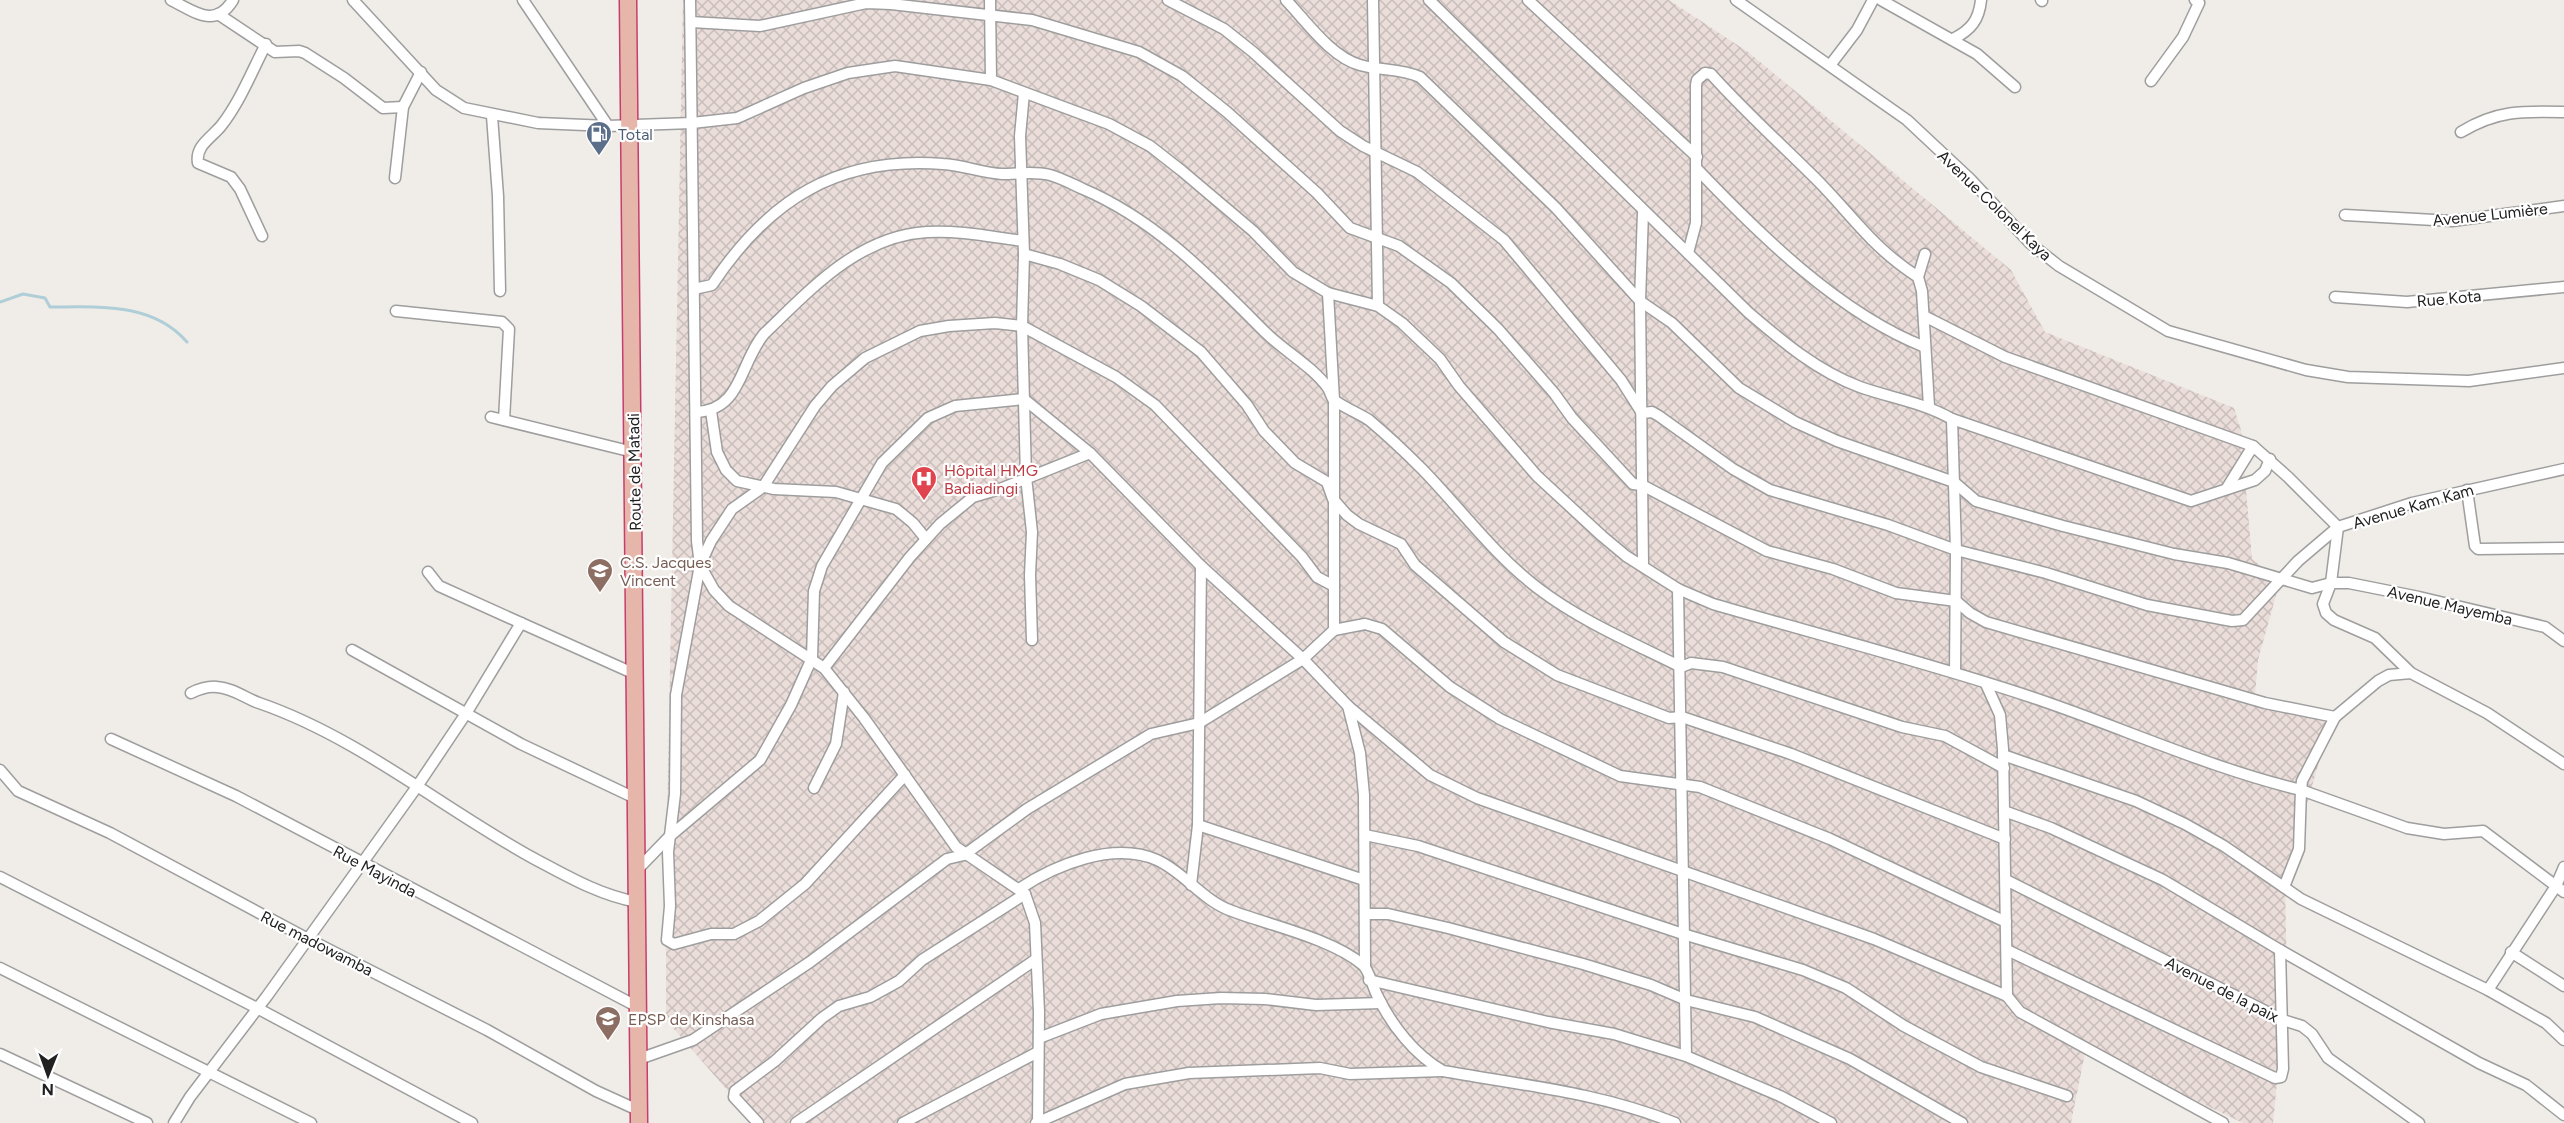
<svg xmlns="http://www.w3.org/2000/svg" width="2564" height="1123" font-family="Figtree,sans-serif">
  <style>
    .military { fill: url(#military-cross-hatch) }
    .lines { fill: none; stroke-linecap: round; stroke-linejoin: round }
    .stream { stroke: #afced7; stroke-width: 3 }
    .minor-casing { stroke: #9e9e9e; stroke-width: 13 }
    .trunk-casing { stroke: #c53e6d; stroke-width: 19 }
    .minor { stroke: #fff; stroke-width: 10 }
    .trunk { stroke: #e7b6aa; stroke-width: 16 }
    .labels { text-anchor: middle; stroke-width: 4.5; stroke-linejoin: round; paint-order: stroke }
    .service-label { font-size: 16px; fill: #4e5e75; stroke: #fff; text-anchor: start }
    .street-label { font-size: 16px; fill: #212121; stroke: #fff }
    .health-label { font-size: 16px; fill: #be3a42; stroke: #fff; text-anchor: start }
    .education-label { font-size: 16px; fill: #785e54; stroke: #fff; text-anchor: start }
  </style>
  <defs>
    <pattern id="military-cross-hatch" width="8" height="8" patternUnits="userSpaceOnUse" patternTransform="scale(1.5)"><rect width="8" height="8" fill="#ebdeda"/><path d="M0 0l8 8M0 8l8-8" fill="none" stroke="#c9bebb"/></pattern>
  </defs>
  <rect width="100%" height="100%" fill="#f0ede8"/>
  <polygon class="military" points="683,0 1669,0 1748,52 2011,270 2045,332 2234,408 2241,430 2252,559 2280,581 2258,660 2255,695 2332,717 2285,880 2287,983 2273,1123 2243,1123 2086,1048 2071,1123 752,1123 728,1091 666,1020 666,876"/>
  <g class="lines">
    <path class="stream" d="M0 302 23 294 45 298 50 307C99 307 152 302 187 342"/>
    <defs>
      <g id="minor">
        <path d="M171 0C195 12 215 29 233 0"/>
        <path d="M353 0 436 90 464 108 538 123 608 126 692 123 737 118 804 88 848 73 895 66 991 80 1109 124 1150 146 1182 171 1253 231 1293 272 1328 293 1378 306 1402 323 1440 359 1459 386 1537 476 1602 536 1626 556 1678 589 1713 604C1819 635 1926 662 2031 697 2121 727 2209 768 2301 790L2302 781 2335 717 2378 681 2389 675 2411 673"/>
        <polyline points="523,0 608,126"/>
        <polyline points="690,0 697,541 700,565 714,590 729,606 824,668 864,718 956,847 1025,894 1035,923 1039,1012 1038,1123"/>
        <polyline points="990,0 991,80"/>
        <polyline points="1168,0 1224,29 1253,52 1340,131 1363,146 1417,172 1504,240 1621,380 1642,413 1652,412 1659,416 1733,469 1770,490 1888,525 1956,550 2046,573 2147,605 2232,621 2243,620 2298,561 2338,527 2412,503 2564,469"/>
        <path d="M1286 0C1306 21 1331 57 1360 65 1381 71 1400 68 1420 77L1556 208 1640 301 1672 323 1739 388 1795 422 1837 441 1954 482 1976 501 2063 526 2174 554 2228 563 2312 588 2331 583H2349L2419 597 2545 627 2564 641"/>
        <polyline points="1373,0 1378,306"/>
        <path d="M1429 0 1749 313C1783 342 1817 371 1860 387 1891 398 1922 402 1952 419L2191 501 2255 480 2265 471 2270 459"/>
        <polyline points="1528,0 1697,157"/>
        <polyline points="1736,0 1907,120 1970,179 2031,244 2059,266 2168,331 2306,370 2348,377 2469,381 2564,368"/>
        <polyline points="1881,0 1977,54 2015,87"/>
        <polyline points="2041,0 2042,1"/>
        <polyline points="218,14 275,52 299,51 305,53 344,78 383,108 403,107"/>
        <polyline points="691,22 760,26 866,3 891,4 1032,20 1139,52 1182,76 1227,112 1317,193 1350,228 1399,246 1451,283 1498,329 1554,393 1572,418 1633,484 1642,485 1767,551 1833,569 1896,593 1956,601 1970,613 1986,622 2265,703 2335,717"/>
        <path d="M1953 39C1971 30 1979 20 1981 0"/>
        <polyline points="1831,64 1857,30 1873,0"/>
        <polyline points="2151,81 2183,37 2199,3 2195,0"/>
        <polyline points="1024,93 1020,136 1024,254 1022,326 1026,477 1032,532 1030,575 1032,640"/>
        <polyline points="492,116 498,196 500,291"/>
        <path d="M2461 132C2497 110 2523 111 2564 112"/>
        <path d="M1697 169C1759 234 1840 314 1925 347"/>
        <polyline points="395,178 403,107 421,72"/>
        <polyline points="2345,215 2452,221 2564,206"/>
        <path d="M262 236 240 189 231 177 198 163C195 146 211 138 221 126 240 102 252 71 266 44"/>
        <path d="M1688 253 1696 223V85L1697 80 1705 73 1711 74C1745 112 1783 146 1819 182 1855 219 1873 248 1918 277"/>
        <polyline points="1024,254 1060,264 1099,280 1141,306 1201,352 1247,405 1264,431 1295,463 1327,482 1333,499 1347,515 1359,524 1401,544 1415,565 1504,642 1557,675 1669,718 1682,717 1791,754 2005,839"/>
        <polyline points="1925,254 1918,277 1922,291 1929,406"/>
        <path d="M694 289 712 285C769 199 838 156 943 164 963 165 982 173 1002 174 1018 174 1034 171 1050 175 1061 178 1072 184 1083 189 1156 220 1210 277 1265 332 1284 351 1312 366 1328 388 1330 391 1331 396 1333 399 1339 405 1360 414 1369 420 1387 435 1405 452 1422 469 1461 509 1494 555 1539 589 1581 621 1633 643 1681 667L1691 663 1723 667 1902 727 1945 736 2004 768"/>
        <polyline points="2335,297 2407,302 2564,287"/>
        <polyline points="396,311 502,322 509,329 504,420"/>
        <polyline points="1924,316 2005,357 2253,446 2288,477 2338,527 2331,583 2323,604 2326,613 2334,620 2375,638 2411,673 2487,713 2564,764"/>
        <polyline points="711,411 717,452 726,470 737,481 774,489 836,492 896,509 913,523 926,539"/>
        <path d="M696 412C742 410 739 364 764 334 810 290 858 236 927 232 959 230 992 237 1023 241"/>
        <polyline points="491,417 633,452"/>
        <polyline points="1952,419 1956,550 1955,673"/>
        <polyline points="2227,488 2253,446"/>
        <polyline points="2467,490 2475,546 2478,549 2564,548"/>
        <polyline points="1643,564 1640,301 1643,212"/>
        <polyline points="428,572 439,586 521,623"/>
        <polyline points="1678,589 1686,1056"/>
        <polyline points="1334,630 1365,624 1382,629 1450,687 1500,719 1620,776 1700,787 1830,839 2006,922"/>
        <polyline points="352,650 521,744 637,799"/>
        <polyline points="824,668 910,557 940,524 973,497 1000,489 1090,453"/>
        <path d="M191 693C199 689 208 686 217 687 233 688 245 698 259 703 358 737 442 808 533 858 567 876 599 895 637 902"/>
        <polyline points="1348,706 1360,753 1364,795 1365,966"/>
        <polyline points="111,739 236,796 638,1007"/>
        <polyline points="2003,755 2136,801 2185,824 2224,846 2301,899 2488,990 2546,1023 2564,1040"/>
        <polyline points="0,770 18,791 110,833 308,939 487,1030 596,1091 640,1111"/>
        <polyline points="905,775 805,884 759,921 734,934 711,934 674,944 667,940 670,906 668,852 675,794 676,695 700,565 711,541 732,509 763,487 815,406 832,386 865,358 920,331 949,326 995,323 1022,326 1116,377 1155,405 1302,557 1317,577 1334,586"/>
        <polyline points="814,788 836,744 844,692"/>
        <polyline points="2004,811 2051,828 2163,880 2280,950 2479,1063 2526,1085 2564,1115"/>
        <polyline points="1198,825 1364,880"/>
        <polyline points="1365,835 1418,846 1683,934 1803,970 1846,988 1904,1026 1981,1067 2067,1096"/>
        <polyline points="637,870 670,836 760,760 791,705 812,658 814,591 822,566 882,463 928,418 955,406 1024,399 1090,453 1201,566 1303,659 1348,706 1430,775 1477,798 1874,939 2007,996 2003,749 2000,715 1986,684"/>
        <polyline points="0,877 257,1008 472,1123"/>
        <polyline points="2006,880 2283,1020 2302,1026 2312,1034 2328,1058 2419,1123"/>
        <polyline points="1191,885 1198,825 1201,566"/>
        <polyline points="2284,887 2299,849 2301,790 2407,828 2444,834 2483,831 2564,892"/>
        <path d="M1019 889C1055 865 1113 841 1157 860 1184 872 1203 901 1232 911 1269 925 1333 939 1363 965 1369 970 1373 988 1378 997 1392 1026 1415 1055 1443 1071 1522 1085 1601 1093 1675 1123"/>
        <polyline points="1365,914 1388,914 1448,928 1583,964 1651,985 1686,1000 1755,1017 1850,1059 1962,1123"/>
        <polyline points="2007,950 2275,1078 2281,1077 2283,1069 2280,950"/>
        <polyline points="2511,952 2564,986"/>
        <polyline points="0,968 311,1123"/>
        <polyline points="1369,980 1548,1022 1614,1034 1686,1056 1780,1096 1831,1123"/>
        <polyline points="2488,990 2556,886 2564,867"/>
        <polyline points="2007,996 2020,1012 2223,1123"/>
        <polyline points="1039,1038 1101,1014 1177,1001 1221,998 1265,999 1316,1005 1381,1003"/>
        <polyline points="0,1054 147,1123"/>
        <polyline points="639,1059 693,1040 810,962 947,859 964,855 1027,809 1151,734 1199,723 1303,659 1334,630 1334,400 1328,293"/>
        <polyline points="174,1123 190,1097 267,996 416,788 467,712 521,623 635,674"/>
        <polyline points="758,1123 734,1097 735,1091 775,1061 822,1018 839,1006 870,997 899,981 922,960 1025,894"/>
        <polyline points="796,1123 1035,960"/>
        <polyline points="903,1123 1038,1052"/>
        <polyline points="1036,1123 1125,1084 1189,1073 1320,1068 1350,1074 1442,1071"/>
      </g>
      <polyline id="trunk" points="628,0 639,1123"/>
    </defs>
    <use href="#minor" class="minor-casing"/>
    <use href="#trunk" class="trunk-casing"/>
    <use href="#minor" class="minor"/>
    <use href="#trunk" class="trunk"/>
  </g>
  <defs>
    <symbol id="fuel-pin" viewBox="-11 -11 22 30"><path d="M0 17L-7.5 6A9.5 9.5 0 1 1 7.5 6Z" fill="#5c6f8a" stroke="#fff"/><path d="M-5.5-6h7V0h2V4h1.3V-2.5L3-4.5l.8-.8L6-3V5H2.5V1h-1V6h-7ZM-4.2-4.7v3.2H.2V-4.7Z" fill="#fff"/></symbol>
    <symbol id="hospital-pin" viewBox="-11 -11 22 30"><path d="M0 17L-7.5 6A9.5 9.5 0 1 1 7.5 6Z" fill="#e0444e" stroke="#fff"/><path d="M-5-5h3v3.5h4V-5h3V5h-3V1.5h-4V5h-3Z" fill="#fff"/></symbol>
    <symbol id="school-pin" viewBox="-11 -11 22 30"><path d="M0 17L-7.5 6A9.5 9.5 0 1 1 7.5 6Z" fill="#8d6e63" stroke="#fff"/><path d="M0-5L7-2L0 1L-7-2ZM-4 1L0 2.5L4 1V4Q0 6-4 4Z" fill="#fff"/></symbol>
  </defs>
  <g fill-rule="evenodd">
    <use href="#fuel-pin" x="584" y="119" width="30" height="40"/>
    <use href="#hospital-pin" x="909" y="464" width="30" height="40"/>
    <use href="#school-pin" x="585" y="556" width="30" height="40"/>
    <use href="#school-pin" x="593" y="1004" width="30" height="40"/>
  </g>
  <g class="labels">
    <g class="service-label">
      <text x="618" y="140">Total</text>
    </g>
    <g class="street-label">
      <text transform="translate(1995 205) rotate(44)" y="6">Avenue Colonel Kaya</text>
      <text transform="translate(2490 214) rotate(-6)" y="6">Avenue Lumière</text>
      <text transform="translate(2449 298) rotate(-5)" y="6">Rue Kota</text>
      <text transform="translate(634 472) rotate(-91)" y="6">Route de Matadi</text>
      <text transform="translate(2413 506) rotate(-16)" y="6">Avenue Kam Kam</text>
      <text transform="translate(2450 605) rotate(13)" y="6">Avenue Mayemba</text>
      <text transform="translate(375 871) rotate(28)" y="6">Rue Mayinda</text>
      <text transform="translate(317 943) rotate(27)" y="6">Rue madowamba</text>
      <text transform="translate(2222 989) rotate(27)" y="6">Avenue de la paix</text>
    </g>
    <g class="health-label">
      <text x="944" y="476">Hôpital HMG<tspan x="944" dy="18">Badiadingi</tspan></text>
    </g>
    <g class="education-label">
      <text x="620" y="568">C.S. Jacques<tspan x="620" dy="18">Vincent</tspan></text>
      <text x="628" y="1025">EPSP de Kinshasa</text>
    </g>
  </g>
  <g transform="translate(48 1075) rotate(181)" stroke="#ffffff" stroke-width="4.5" paint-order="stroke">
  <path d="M0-4.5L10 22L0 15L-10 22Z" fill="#212121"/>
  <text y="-9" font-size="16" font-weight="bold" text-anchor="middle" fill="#212121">N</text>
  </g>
</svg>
